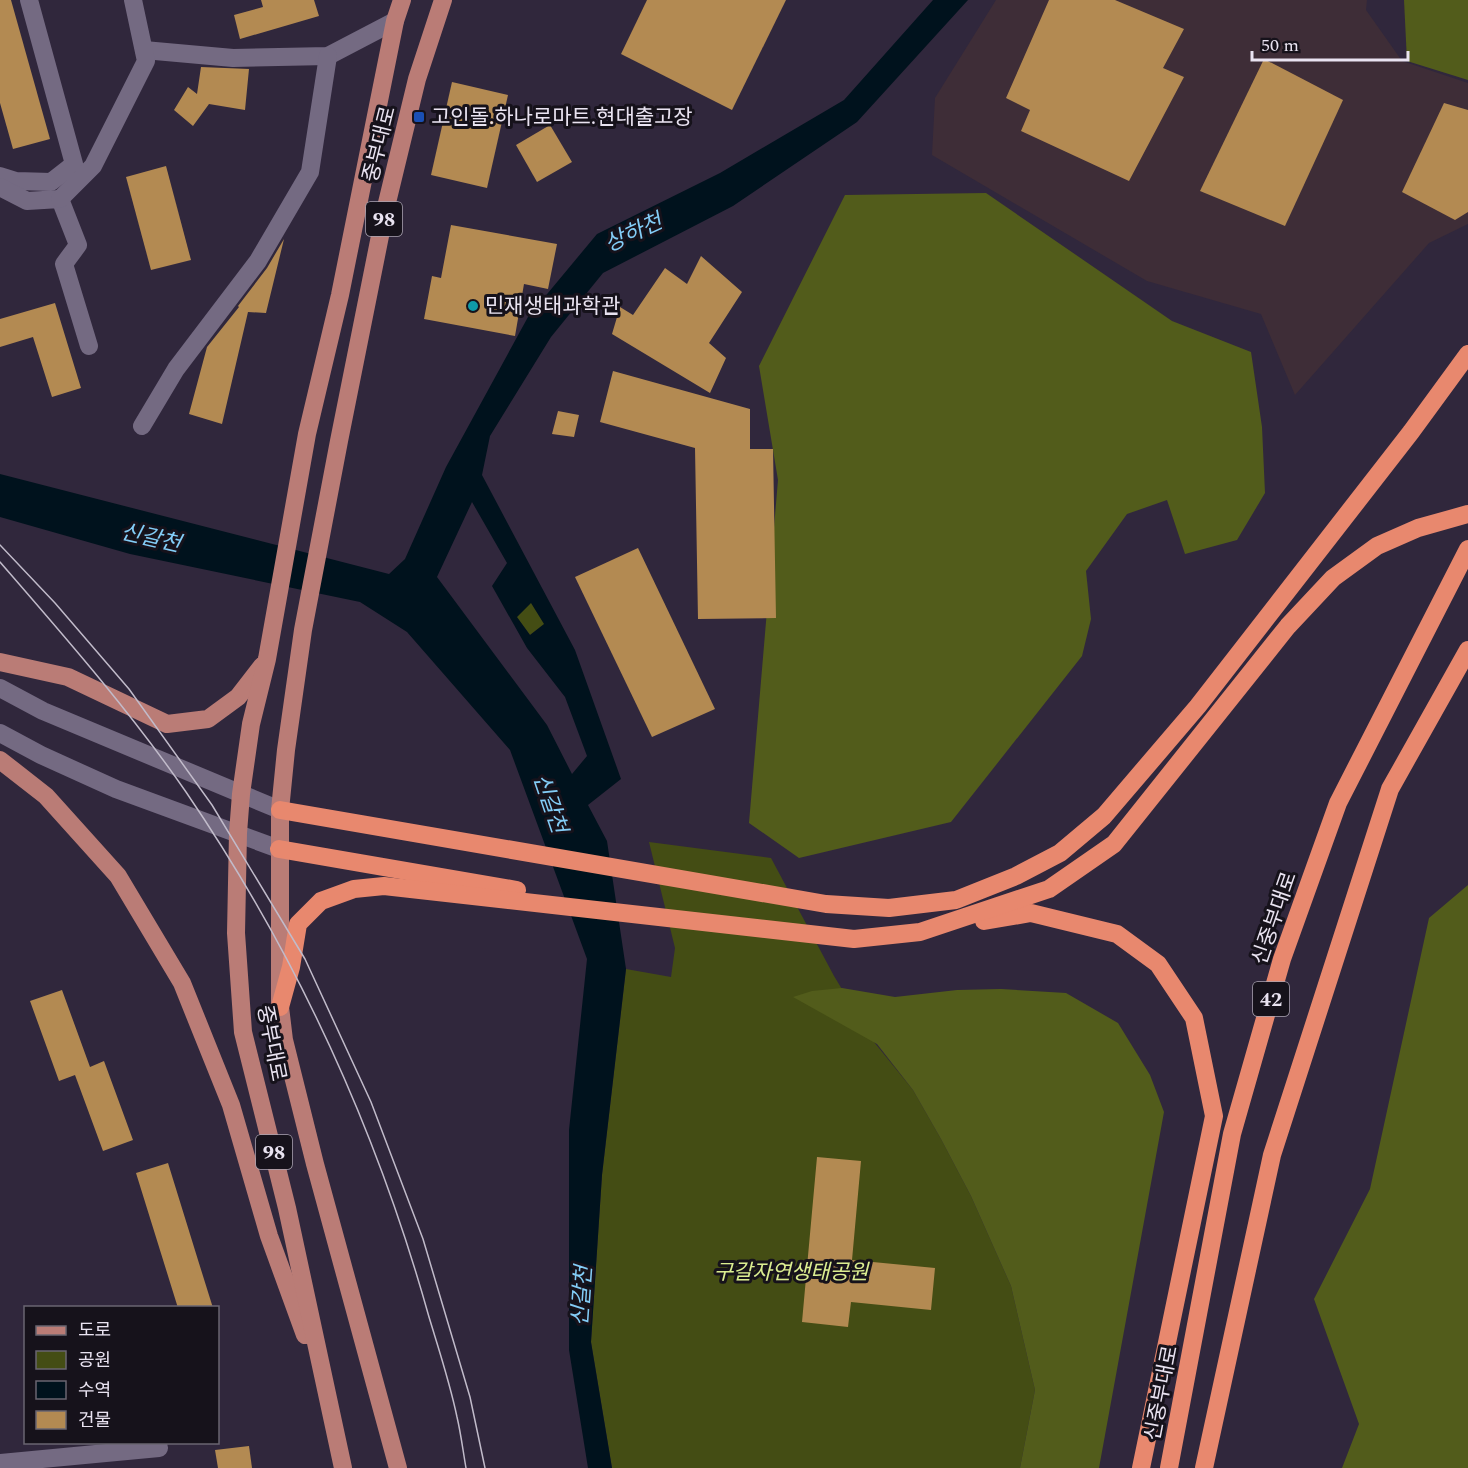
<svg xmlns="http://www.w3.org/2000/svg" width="1468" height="1468" font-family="Spectral,'Noto Sans KR',serif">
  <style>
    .industrial { fill: #3e2d37 }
    .green { fill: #444d14 }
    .forest { fill: #525c1b }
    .water { fill: #00121d; fill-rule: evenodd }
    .building { fill: #b38a52 }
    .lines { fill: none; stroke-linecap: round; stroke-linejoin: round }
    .street { stroke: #746a82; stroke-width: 18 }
    .secondary { stroke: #746a82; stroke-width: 18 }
    .primary { stroke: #ba7c76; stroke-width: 18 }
    .highway { stroke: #e8886e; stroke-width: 18 }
    .tram { stroke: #c1bbca; stroke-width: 1.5 }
    .transit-dot { fill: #1a4fb4; stroke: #16121b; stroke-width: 2 }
    .culture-dot { fill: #0f9aa8; stroke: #16121b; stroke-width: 2 }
    .labels { text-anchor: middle; stroke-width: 6; stroke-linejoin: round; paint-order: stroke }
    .shield { fill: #16121b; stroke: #aaa4b1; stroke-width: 1.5 }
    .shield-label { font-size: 20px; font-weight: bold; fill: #e9e3f1 }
    .poi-label { font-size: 21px; fill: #e9e3f1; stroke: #16121b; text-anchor: start }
    .street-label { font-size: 21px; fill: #e9e3f1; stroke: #16121b }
    .park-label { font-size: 21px; font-style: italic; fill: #dcee91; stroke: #16121b }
    .water-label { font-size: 22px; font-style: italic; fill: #83cdf7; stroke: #16121b }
  </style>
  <rect width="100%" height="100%" fill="#30273c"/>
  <polygon class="industrial" points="996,0 1367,0 1366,10 1402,61 1468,83 1468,224 1429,243 1295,395 1261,314 1147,281 932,155 935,98"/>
  <g class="green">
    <polygon points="531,602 545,624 530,635 516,617"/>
    <polygon points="649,842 771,858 834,976 874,1042 913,1090 941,1139 971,1196 1011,1286 1035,1390 1020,1468 612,1468 591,1342 602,1175 626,969 671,977 675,948"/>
  </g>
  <g class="forest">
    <polygon points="1404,0 1468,0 1468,80 1407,61"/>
    <polygon points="986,193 1172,321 1251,352 1262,427 1265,493 1237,540 1185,554 1167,500 1127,514 1086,571 1091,619 1082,656 951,822 799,858 749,823 778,480 759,366 845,195"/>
    <polygon points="1468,885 1468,1468 1342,1468 1359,1424 1314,1299 1370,1189 1429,918"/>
    <polygon points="842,988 895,997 957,990 1001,989 1066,993 1118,1023 1150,1075 1164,1112 1099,1468 1020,1468 1035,1390 1011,1286 971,1196 941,1139 913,1090 877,1044 793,997 812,991"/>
  </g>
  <path class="water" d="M933 0H968L857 122 733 206 603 273 551 337 490 436 482 475 575 650 621 779 588 805 607 841 626 969 602 1175 591 1342 612 1468H588L569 1350V1130L587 959 510 750 407 632 360 602 130 554 0 517V474L389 574 405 559 446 467 528 317 597 234 720 173 844 100ZM472 502 507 563 492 586 527 648 565 697 587 756 572 774 547 725 437 577ZM531 603 544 624 530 635 517 617Z"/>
  <g class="building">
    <polygon points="0,0 11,0 50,139 13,149 0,103"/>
    <polygon points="261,0 314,0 319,16 240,39 234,15 263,7"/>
    <polygon points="647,0 786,0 732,110 621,54"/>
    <polygon points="1049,0 1115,0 1184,29 1163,68 1184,77 1129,181 1021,131 1030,110 1006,98"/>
    <polygon points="1264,59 1343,100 1285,226 1200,191"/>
    <polygon points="201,67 249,69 245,110 209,104 193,126 174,110 188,87 197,94"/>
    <polygon points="452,82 508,95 487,188 431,175"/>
    <polygon points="1444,103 1468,110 1468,212 1455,220 1402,192"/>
    <polygon points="550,125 572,162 537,182 516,145"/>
    <polygon points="166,166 191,260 151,270 126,177"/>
    <polygon points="451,225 557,244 548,289 524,284 515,336 424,319 432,276 441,278"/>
    <polygon points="284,239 266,313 248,312 222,424 189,414 207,347 239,307 238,306 267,268"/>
    <polygon points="701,256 742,292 709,343 726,358 710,393 612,334 620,307 633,315 665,268 687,284"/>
    <polygon points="55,303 81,388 52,397 33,337 0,347 0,319"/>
    <polygon points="613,371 750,409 750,449 773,449 776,618 698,619 695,448 600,422"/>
    <polygon points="558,411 579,415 574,437 552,434"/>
    <polygon points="638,548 715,709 652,737 575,577"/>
    <polygon points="62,990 90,1067 104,1061 133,1140 103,1151 75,1075 59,1081 30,1001"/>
    <polygon points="817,1157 861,1161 852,1260 935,1268 931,1310 851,1302 848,1327 802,1322"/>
    <polygon points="168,1163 198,1260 213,1308 178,1308 136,1173"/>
    <polygon points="249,1446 252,1468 218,1468 215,1450"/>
  </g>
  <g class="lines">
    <g class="street">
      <polyline points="144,50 233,58 328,56 395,21"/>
      <polyline points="0,176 16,181 51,182 74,164 29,0"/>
      <polyline points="0,187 27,201 60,199 78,245 64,264 89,346"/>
      <polyline points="60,199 93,166 146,61 133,0"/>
      <polyline points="142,426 176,369 258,261 310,172 328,56"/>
      <polyline points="0,1463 159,1448"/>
    </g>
    <g class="secondary">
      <polyline points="0,688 43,711 280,810"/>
      <polyline points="0,733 41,755 116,789 279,849"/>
    </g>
    <g class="primary">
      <polyline points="0,662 68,677 167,724 208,719 238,697 262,666"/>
      <polyline points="0,760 46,796 118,876 182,983 231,1105 269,1236 305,1335"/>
      <polyline points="343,1468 287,1208 243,1032 236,933 238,833 241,794 251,724 267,659 307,434 340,295 395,21 402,0"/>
      <polyline points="398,1468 315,1164 284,1040 280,1007 280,810 286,750 303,630 339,441 385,211 417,79 443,0"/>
    </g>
    <g class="highway">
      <polyline points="280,810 826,904 889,908 956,900 1016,876 1060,853 1104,816 1198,706 1411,432 1468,354"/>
      <polyline points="279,849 517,890"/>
      <polyline points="984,921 1031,913 1117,934 1158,964 1194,1018 1214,1116 1141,1468"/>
      <polyline points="280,1007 291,967 298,924 321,901 354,889 384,886 854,939 920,932 1049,889 1114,844 1288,626 1333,578 1377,546 1418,528 1468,514"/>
      <polyline points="1169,1468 1232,1134 1282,959 1338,803 1468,549"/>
      <polyline points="1204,1468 1272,1155 1390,789 1468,650"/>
    </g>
    <g class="tram">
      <polyline points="0,545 55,603 129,689 212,805 305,959 371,1102 423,1239 470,1397 485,1468"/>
      <path d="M0 562C65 637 130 711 186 792 295 952 377 1131 429 1317 439 1350 450 1383 457 1417 461 1434 463 1451 466 1468"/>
    </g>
  </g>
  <rect class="transit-dot" x="413" y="111" width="12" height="12" rx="3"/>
  <circle class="culture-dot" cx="473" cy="306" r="6"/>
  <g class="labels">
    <g class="shield">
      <rect x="366" y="202" width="36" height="34" rx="4.5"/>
      <rect x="1253" y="982" width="36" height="34" rx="4.5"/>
      <rect x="256" y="1135" width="36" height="34" rx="4.5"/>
    </g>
    <g class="shield-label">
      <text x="384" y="226">98</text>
      <text x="1271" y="1006">42</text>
      <text x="274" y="1159">98</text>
    </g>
    <g class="poi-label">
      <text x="431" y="124">고인돌.하나로마트.현대출고장</text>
      <text x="485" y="313">민재생태과학관</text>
    </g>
    <g class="street-label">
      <text transform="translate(379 144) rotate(-76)" y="7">중부대로</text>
      <text transform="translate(1274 918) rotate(-71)" y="7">신중부대로</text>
      <text transform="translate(272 1043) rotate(79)" y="7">중부대로</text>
      <text transform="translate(1161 1393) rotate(-79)" y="7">신중부대로</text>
    </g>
    <g class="park-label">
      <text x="791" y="1279">구갈자연생태공원</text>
    </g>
    <g class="water-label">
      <text transform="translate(633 232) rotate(-25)" y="8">상하천</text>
      <text transform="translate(151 537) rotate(13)" y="8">신갈천</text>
      <text transform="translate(551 803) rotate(71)" y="8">신갈천</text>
      <text transform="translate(581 1296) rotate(-86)" y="8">신갈천</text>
    </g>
  </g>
  <rect x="24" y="1306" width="195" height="138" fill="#16121b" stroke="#6a6671" stroke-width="1.5"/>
  <rect x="36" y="1326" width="30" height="9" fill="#ba7c76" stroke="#6a6671" stroke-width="1.5"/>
  <text x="78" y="1336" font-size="18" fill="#e9e3f1">도로</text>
  <rect x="36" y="1351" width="30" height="18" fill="#444d14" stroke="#6a6671" stroke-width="1.5"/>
  <text x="78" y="1366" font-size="18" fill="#e9e3f1">공원</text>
  <rect x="36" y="1381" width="30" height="18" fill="#00121d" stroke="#6a6671" stroke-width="1.5"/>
  <text x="78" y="1396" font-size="18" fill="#e9e3f1">수역</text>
  <rect x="36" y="1411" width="30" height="18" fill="#b38a52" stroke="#6a6671" stroke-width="1.5"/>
  <text x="78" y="1426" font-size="18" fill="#e9e3f1">건물</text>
  <path d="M1252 51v9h156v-9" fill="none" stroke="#e9e3f1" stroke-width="3"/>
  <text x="1261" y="51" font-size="18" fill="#e9e3f1" stroke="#16121b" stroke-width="4.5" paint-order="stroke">50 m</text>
</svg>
